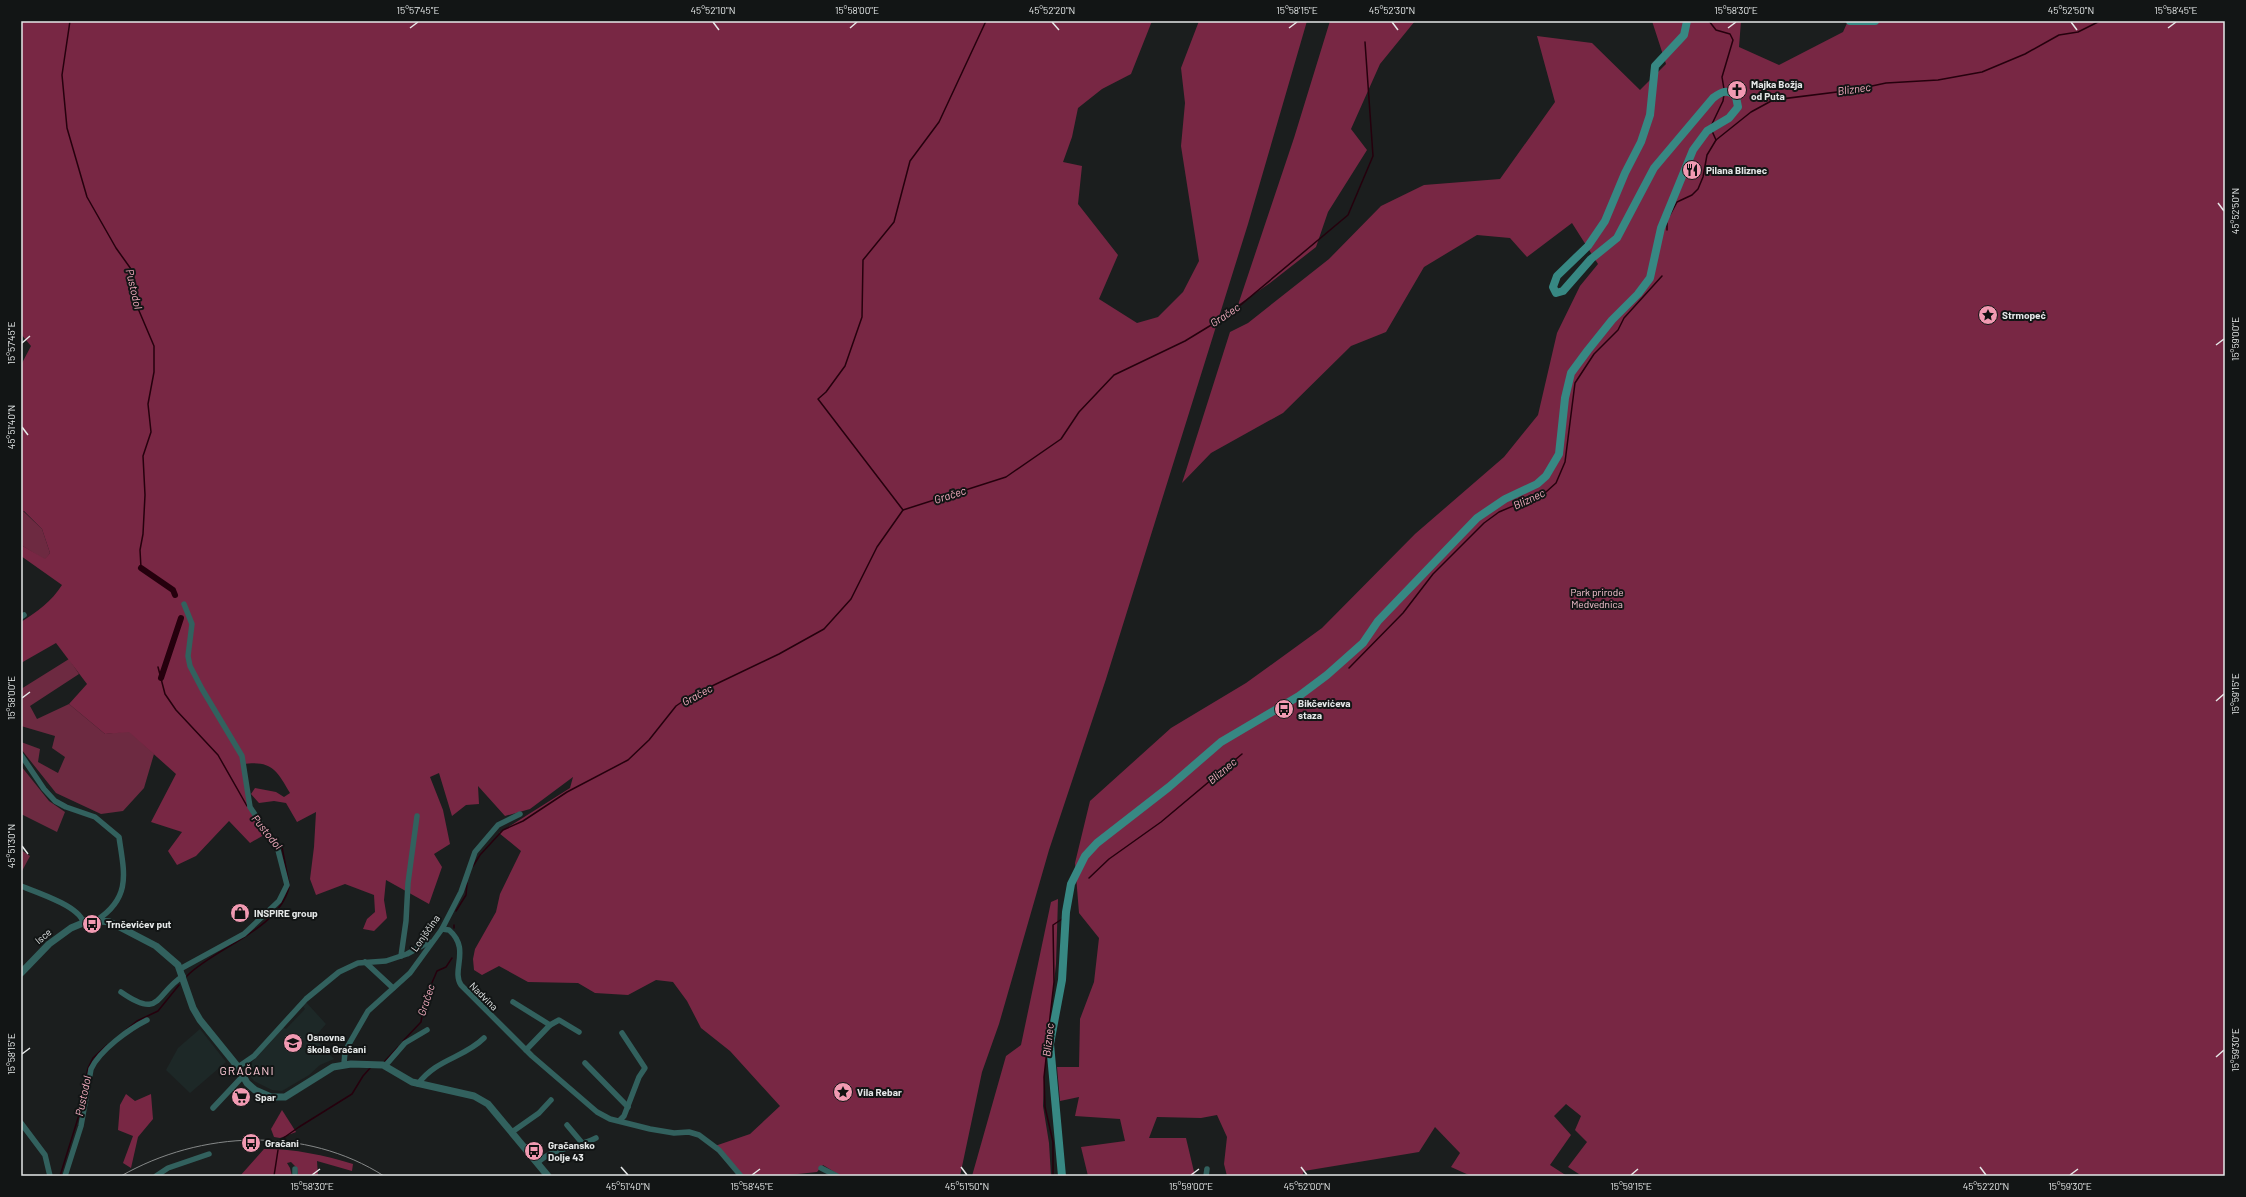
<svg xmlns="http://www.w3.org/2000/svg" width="2246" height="1197" font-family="Barlow,sans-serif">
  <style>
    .built { fill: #1d2827 }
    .green { fill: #6d2a41 }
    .forest { fill: #782744 }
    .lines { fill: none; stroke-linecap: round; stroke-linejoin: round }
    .stream { stroke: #25000d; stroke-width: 1.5 }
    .canal { stroke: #25000d; stroke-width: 6 }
    .minor { stroke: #32615e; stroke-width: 5.5 }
    .tertiary { stroke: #32615e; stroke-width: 7 }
    .secondary { stroke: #378883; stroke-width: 8 }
    .tram { stroke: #858888; stroke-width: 1 }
    .ticks { fill: none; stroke: #e5e8e8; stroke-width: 1.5 }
    .labels { text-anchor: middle; stroke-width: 4; stroke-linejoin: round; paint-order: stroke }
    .poi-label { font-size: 10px; font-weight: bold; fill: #e5e8e8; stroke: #121515; text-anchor: start }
    .park-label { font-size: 10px; fill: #f7c6d2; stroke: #121515 }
    .street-label { font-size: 10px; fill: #e5e8e8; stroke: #121515 }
    .water-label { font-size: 11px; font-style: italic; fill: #f7afc2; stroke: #121515 }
    .quarter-label { font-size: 12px; letter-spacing: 1px; fill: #ffccd8; stroke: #121515 }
    .neatline { fill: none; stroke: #e5e8e8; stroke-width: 1.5 }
    .ticks-label { font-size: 10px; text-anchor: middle; fill: #e5e8e8 }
  </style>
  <rect width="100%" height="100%" fill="#1b1e1e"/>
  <g class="built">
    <polygon points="305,1001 326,1024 314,1038 334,1059 320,1065 309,1075 282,1091 272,1090 254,1081 248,1074 247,1068 282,1027 286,1029 305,1009 302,1005"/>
    <polygon points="200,1029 226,1062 190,1093 166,1070 178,1048"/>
  </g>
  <g class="green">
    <polygon points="23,511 42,529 50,553 45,560 21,545 21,513"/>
    <polygon points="69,659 79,674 30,706 37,719 69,704 105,734 129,731 154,754 144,788 123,811 101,814 56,793 21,749 21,742 40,749 38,762 58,773 65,757 52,748 55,736 21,726 21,689"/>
    <polygon points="21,766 49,801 65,812 57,832 21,814"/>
    <polygon points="21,850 30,856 21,873"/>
  </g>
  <g class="forest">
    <path d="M21 21H1152L1131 74 1102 89 1078 108 1072 137 1063 162 1082 166 1078 204 1118 255 1099 299 1137 323 1158 317 1183 292 1199 261 1181 146 1185 103 1181 68 1199 21H1307L1248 224 1106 679 1049 850 999 1024 982 1072 960 1176H841L823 1165 817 1172 779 1176H744L712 1147 750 1134 780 1106 730 1051 701 1028 687 1001 673 982 656 980 628 995 595 993 578 983 528 982 499 966 482 975 474 970 473 959 475 949 496 912 500 894 521 851 499 833 570 788 573 777 530 809 505 816 478 786 479 804 466 805 452 816 439 773 430 777 443 810 450 844 434 854 442 867 429 904 386 880 384 900 387 918 374 931 363 929 367 919 375 912 374 895 345 884 316 895 310 879 314 847 316 812 297 822 286 803 274 801 259 803 251 794 255 788 276 792 284 797 290 793C277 770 271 760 243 764L250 810 264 835 250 843 229 821 196 856 177 865 168 851 182 832 151 822 176 774 129 732 105 734 69 704 87 684 56 643 21 663V622C38 611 51 602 62 585L21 556V545L45 559 50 553 42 529 24 511 21 513V365L31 346 21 334Z"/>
    <polygon points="1330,21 1415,21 1380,64 1351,129 1367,150 1328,212 1316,247 1270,283 1238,305 1294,138"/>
    <polygon points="1652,21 1741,21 1739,47 1779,65 1843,32 1848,21 2225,21 2225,1176 1582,1176 1568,1167 1587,1142 1575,1130 1581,1116 1566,1104 1554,1116 1571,1135 1550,1165 1567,1176 1471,1176 1451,1167 1460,1153 1435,1127 1419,1152 1304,1171 1302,1176 1227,1176 1224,1164 1227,1137 1217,1115 1201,1118 1157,1117 1149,1138 1186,1138 1195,1176 1088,1176 1081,1147 1125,1141 1120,1119 1075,1116 1079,1097 1060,1101 1057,1067 1079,1067 1080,1019 1094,982 1099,938 1079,913 1075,863 1090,801 1171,728 1246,683 1322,628 1415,534 1504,457 1538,415 1557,333 1580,286 1598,264 1572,223 1527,257 1510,238 1477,235 1424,267 1386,332 1351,346 1283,413 1211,453 1182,483 1230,332 1248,323 1329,259 1381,206 1424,185 1500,179 1555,102 1537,36 1592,43 1640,90 1666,64"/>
    <polygon points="1058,899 1056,964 1044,1077 1043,1106 1049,1143 1051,1176 972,1176 1006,1056 1021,1045 1051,902"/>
    <polygon points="126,1094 135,1101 151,1094 153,1119 138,1137 131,1168 123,1163 133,1136 118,1130 120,1105"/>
    <polygon points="282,1110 296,1132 280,1138 274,1137 271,1129"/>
    <path d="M264 1149C296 1149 323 1155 353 1164L352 1171 317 1161 318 1176H298L297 1168 291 1162 287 1163 290 1168 292 1176H240Z"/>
  </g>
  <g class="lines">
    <g class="stream">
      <polyline points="70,21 62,75 67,128 87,197 116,248 131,269 137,306 154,346 154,372 148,404 151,432 143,456 145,495 143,534 140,550 141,568"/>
      <polyline points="1709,21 1716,30 1730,34 1733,40 1722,77 1724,89"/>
      <polyline points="1712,124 1723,101 1724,94"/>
      <polyline points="1712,131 1716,140"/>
      <polyline points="1670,215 1677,202 1692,195 1698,189 1703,177 1707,155 1716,140 1751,112 1773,100 1853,90 1886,83 1938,80 1982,72 2025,54 2059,35 2078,32 2100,21"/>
      <polyline points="1667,223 1667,230"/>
      <polyline points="903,510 818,399 826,392 845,366 862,317 863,260 894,222 910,161 939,122 986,21"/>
      <polyline points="158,667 165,694 176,710 218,755 247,806"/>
      <polyline points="1349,668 1403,613 1433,574 1484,523 1499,512 1546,492 1556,483 1565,462 1575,383 1594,354 1618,330 1624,318 1662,276"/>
      <polyline points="273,838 282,847 289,884"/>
      <polyline points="473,866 480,855 503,830 523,821 567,792 628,760 649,740 676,706 689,697 779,654 824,629 851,599 877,547 903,510 1006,477 1061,439 1079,412 1114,375 1185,341 1231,313 1348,215 1373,156 1365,42"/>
      <polyline points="1089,878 1109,859 1161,822 1242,754"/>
      <polyline points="456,911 466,895 467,883"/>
      <polyline points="454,928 454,925"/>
      <path d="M187 976C214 948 279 930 289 887"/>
      <polyline points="1049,1026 1054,982 1053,925 1062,919"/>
      <polyline points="127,1029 137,1021 158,1011 179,985"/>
      <polyline points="403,1041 421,1022 425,999 437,971 446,967 452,958"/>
      <polyline points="1047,1050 1044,1077 1045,1107 1053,1142 1053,1176"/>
      <polyline points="385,1061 398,1047"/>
      <polyline points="282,1139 299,1127 352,1094 363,1076 371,1067"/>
      <polyline points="60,1176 79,1115 88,1068 93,1058 107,1045"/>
      <polyline points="274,1176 278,1150"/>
    </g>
    <g class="canal">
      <polyline points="141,568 173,590 175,595"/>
      <polyline points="161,678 181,618"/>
    </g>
    <g class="minor">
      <polyline points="21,617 24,615"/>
      <path d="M21 755 44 789 55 801 66 807 95 817 119 837C124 872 132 897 97 920"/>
      <path d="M21 886C36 892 79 906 83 922"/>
      <path d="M442 929 449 930C471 949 451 970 461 985L532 1056 597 1112 610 1119 650 1129 674 1133 689 1132 699 1135 719 1150 741 1176"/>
      <polyline points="401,956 406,921 408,883 417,816"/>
      <polyline points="365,962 393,988"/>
      <polyline points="180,969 244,934 279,901 287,885 278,850 250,807 242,756 202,689 190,666 188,656 192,624 184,604"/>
      <path d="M121 992C161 1020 155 994 183 976"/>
      <polyline points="513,1002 550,1025 526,1050"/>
      <polyline points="550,1025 559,1020 579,1032"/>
      <polyline points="585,1063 628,1107"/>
      <polyline points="344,1064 345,1051 368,1011 410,973 442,929 461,892 475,852 498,825 520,814"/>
      <polyline points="385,1066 405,1043 427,1030"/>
      <polyline points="238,1067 254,1056 306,999 339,972 358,963 386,961 407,954 429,942"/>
      <path d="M418 1084C436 1059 464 1058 484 1038"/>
      <polyline points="213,1108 243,1076"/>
      <polyline points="620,1120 624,1116 639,1077 645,1068 622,1033"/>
      <polyline points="21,1123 45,1155 50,1176"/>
      <polyline points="567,1125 583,1144"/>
      <polyline points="512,1132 539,1113 551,1100"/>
      <path d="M537 1163C554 1147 577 1148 596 1138"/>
      <polyline points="821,1168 837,1176"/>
      <polyline points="295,1169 295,1176"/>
      <path d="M65 1176 81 1126 91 1069C100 1050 129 1029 147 1020"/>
      <polyline points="156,1176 168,1168 209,1154"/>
      <polyline points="1206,1176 1207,1169"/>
    </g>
    <polyline class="tertiary" points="21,973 49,944 71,928 90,920 110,922 156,946 178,965 193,1008 200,1020 238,1067 247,1083 255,1090 271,1097 285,1097 333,1067 351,1064 383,1065 412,1082 474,1096 488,1104 548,1176"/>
    <g class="secondary">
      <polyline points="1850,21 1875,21"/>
      <path d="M1062 1176 1050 1044 1062 980 1066 912 1071 884 1085 856 1097 843 1169 787 1221 742 1299 696 1327 675 1363 643 1378 621 1477 518 1505 499 1537 484 1546 476 1559 454 1565 398 1571 373 1588 350 1612 320 1638 294 1650 278 1661 228 1693 150 1707 131 1729 118 1738 107 1736 97C1728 88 1721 92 1713 98L1654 168 1617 238 1591 259 1563 291 1556 293 1553 287 1557 276 1588 246 1605 221 1625 173 1641 142 1650 115 1655 66 1684 35 1687 21"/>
    </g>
    <path class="tram" d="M121 1176C201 1130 306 1126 384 1176"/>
  </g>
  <path class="ticks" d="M713 22 719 30M1052 22 1059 30M1392 22 1398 30M2071 22 2077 30M410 28 418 22M850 28 857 22M1289 28 1297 22M1728 28 1736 22M2168 28 2176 22M2218 203 2224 211M22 343 30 336M2216 345 2224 339M22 427 28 435M22 698 30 692M2216 701 2224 694M22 846 28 854M22 1054 30 1048M2216 1057 2224 1050M621 1167 628 1175M961 1167 967 1175M1301 1167 1307 1175M1980 1167 1986 1175M312 1175 320 1169M752 1175 760 1169M1191 1175 1199 1169M1631 1175 1638 1169M2070 1175 2078 1169"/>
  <defs>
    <symbol id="church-disc" viewBox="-11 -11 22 22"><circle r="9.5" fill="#f19ab2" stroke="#121515"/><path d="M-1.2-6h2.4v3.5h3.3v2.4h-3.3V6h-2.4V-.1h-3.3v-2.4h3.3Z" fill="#111"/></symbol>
    <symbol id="restaurant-disc" viewBox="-11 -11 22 22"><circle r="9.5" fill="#f19ab2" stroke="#121515"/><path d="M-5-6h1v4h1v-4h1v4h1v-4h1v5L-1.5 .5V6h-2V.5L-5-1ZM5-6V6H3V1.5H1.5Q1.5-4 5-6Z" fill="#111"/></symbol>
    <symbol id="sight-disc" viewBox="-11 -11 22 22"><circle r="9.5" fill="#f19ab2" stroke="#121515"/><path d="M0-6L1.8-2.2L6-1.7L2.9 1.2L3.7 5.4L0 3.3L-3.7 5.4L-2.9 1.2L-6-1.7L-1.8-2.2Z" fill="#111"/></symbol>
    <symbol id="bus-disc" viewBox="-11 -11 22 22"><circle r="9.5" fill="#f19ab2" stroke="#121515"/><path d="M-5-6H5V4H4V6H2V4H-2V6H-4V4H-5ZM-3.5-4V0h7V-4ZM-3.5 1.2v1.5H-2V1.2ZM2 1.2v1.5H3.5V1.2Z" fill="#111"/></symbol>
    <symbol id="shop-disc" viewBox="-11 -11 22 22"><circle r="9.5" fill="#f19ab2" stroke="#121515"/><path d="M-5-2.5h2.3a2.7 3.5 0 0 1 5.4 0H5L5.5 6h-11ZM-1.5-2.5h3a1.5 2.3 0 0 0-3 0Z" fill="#111"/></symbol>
    <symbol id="school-disc" viewBox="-11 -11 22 22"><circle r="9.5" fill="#f19ab2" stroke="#121515"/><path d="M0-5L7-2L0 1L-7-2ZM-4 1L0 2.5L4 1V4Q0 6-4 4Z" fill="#111"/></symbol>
    <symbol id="supermarket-disc" viewBox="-11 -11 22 22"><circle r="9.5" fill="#f19ab2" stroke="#121515"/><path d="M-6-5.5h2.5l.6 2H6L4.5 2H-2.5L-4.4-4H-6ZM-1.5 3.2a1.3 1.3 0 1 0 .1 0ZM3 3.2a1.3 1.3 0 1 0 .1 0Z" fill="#111"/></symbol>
  </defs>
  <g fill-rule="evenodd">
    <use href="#church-disc" x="1726" y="79" width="22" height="22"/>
    <use href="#restaurant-disc" x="1681" y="159" width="22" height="22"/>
    <use href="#sight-disc" x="1977" y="304" width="22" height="22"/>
    <use href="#bus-disc" x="1273" y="698" width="22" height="22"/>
    <use href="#shop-disc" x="229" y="902" width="22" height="22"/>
    <use href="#bus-disc" x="81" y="913" width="22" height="22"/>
    <use href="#school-disc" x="282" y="1032" width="22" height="22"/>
    <use href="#sight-disc" x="832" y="1081" width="22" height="22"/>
    <use href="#supermarket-disc" x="230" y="1086" width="22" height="22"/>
    <use href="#bus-disc" x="240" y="1132" width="22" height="22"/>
    <use href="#bus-disc" x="523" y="1140" width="22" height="22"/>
  </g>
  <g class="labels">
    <g class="poi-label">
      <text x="1751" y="88">Majka Božja<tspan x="1751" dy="12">od Puta</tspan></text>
      <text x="1706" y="174">Pilana Bliznec</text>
      <text x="2002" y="319">Strmopeć</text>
      <text x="1298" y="707">Bikčevićeva<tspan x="1298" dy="12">staza</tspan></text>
      <text x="254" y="917">INSPIRE group</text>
      <text x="106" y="928">Trnčevićev put</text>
      <text x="307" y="1041">Osnovna<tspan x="307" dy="12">škola Gračani</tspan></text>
      <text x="857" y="1096">Vila Rebar</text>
      <text x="255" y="1101">Spar</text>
      <text x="265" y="1147">Gračani</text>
      <text x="548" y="1149">Gračansko<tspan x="548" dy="12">Dolje 43</tspan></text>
    </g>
    <g class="park-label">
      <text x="1597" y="596">Park prirode<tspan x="1597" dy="12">Medvednica</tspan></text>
    </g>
    <g class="street-label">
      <text transform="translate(425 933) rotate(-55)" y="4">Lonjščina</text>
      <text transform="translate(43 936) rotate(-40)" y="4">Isce</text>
      <text transform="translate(484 996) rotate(45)" y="4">Nadvina</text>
    </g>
    <g class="water-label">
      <text transform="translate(1854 89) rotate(-8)" y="4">Bliznec</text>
      <text transform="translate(134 289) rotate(77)" y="4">Pustodol</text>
      <text transform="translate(1225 315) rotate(-34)" y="4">Gračec</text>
      <text transform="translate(950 495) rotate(-18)" y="4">Gračec</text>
      <text transform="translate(1529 499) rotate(-25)" y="4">Bliznec</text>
      <text transform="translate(697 695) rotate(-28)" y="4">Gračec</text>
      <text transform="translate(1222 771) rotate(-40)" y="4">Bliznec</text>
      <text transform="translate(267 832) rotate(51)" y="4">Pustodol</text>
      <text transform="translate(426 1000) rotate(-72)" y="4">Gračec</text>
      <text transform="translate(1048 1040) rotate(-84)" y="4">Bliznec</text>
      <text transform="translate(83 1096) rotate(-78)" y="4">Pustodol</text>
    </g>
    <g class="quarter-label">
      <text x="247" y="1075">GRAČANI</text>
    </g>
  </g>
  <rect width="2246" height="1197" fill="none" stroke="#121515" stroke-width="44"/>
  <rect x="22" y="22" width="2202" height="1153" class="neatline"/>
  <g class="ticks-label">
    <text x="418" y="14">15°57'45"E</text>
    <text x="713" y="14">45°52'10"N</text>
    <text x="857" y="14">15°58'00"E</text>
    <text x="1052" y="14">45°52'20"N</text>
    <text x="1297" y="14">15°58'15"E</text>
    <text x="1392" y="14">45°52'30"N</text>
    <text x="1736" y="14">15°58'30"E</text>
    <text x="2071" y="14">45°52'50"N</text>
    <text x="2176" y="14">15°58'45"E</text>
    <text transform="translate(2235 211) rotate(-90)" y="4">45°52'50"N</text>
    <text transform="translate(2235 339) rotate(-90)" y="4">15°59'00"E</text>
    <text transform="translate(11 343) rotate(-90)" y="4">15°57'45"E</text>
    <text transform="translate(11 427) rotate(-90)" y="4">45°51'40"N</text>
    <text transform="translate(2235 694) rotate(-90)" y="4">15°59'15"E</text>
    <text transform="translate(11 698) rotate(-90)" y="4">15°58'00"E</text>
    <text transform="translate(11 846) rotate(-90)" y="4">45°51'30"N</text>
    <text transform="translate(2235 1050) rotate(-90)" y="4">15°59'30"E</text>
    <text transform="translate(11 1054) rotate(-90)" y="4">15°58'15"E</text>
    <text x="312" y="1190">15°58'30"E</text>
    <text x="628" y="1190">45°51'40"N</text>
    <text x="752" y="1190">15°58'45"E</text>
    <text x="967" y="1190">45°51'50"N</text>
    <text x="1191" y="1190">15°59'00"E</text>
    <text x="1307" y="1190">45°52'00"N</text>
    <text x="1631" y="1190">15°59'15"E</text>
    <text x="1986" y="1190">45°52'20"N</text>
    <text x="2070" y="1190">15°59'30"E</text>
  </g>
</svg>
